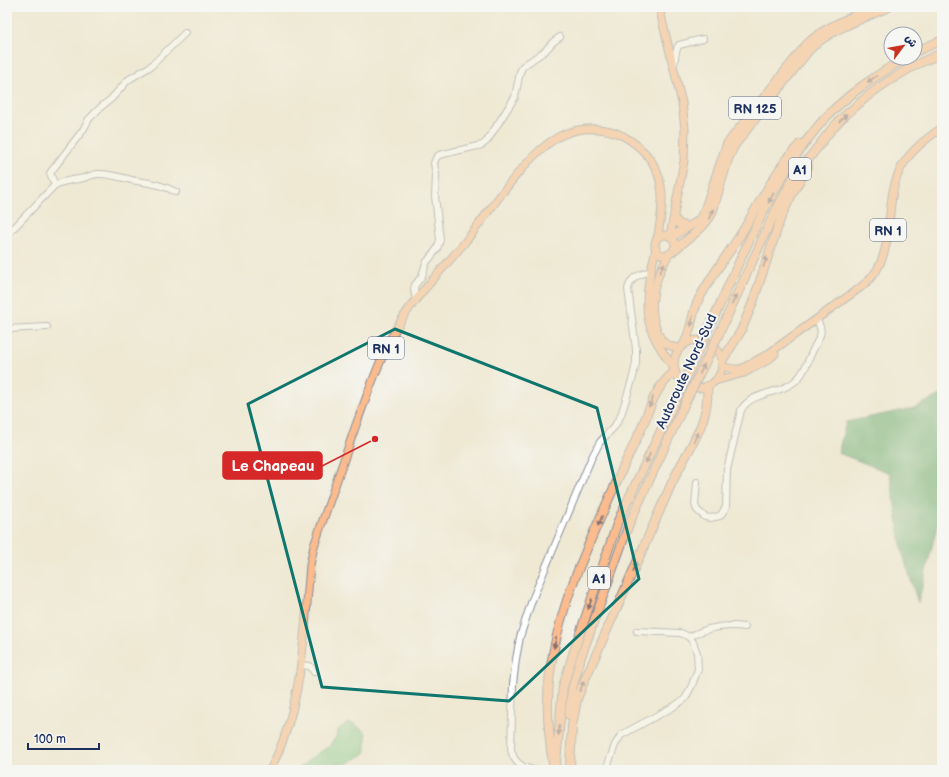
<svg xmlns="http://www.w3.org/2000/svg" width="949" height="777" font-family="'Balsamiq Sans','Playpen Sans Arabic',sans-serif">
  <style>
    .green { fill: #7ac685; stroke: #4a7a72 }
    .forest { fill: #63ab72; stroke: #3f6d68 }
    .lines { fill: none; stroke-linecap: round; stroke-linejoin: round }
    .minor-casing { stroke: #858c99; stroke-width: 8 }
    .major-casing { stroke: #858c99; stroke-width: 9 }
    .highway-casing { stroke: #858c99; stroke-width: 10 }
    .minor { stroke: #fff; stroke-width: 6 }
    .major { stroke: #fbbb8d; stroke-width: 7 }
    .highway { stroke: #fbbb8d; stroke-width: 8 }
    .highway-bridge-casing { stroke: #858c99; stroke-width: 10; stroke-linecap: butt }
    .highway-bridge { stroke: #fbbb8d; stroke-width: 8 }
    .oneway { fill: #806e73 }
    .marked { fill: none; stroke: #0f766e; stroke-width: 3; stroke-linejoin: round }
    .labels { text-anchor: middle; stroke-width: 4; stroke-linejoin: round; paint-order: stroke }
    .shield { fill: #f6f6f2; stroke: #5d6b8a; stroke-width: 1 }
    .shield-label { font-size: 13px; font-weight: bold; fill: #1b2f5e }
    .street-label { font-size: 14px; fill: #1b2f5e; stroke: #f6f6f2 }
    .leader { fill: none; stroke: #d62828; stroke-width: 1.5 }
    .callout-dot { fill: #d62828; stroke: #f6f6f2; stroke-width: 1.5 }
    .callout { fill: #d62828; stroke: #d62828; stroke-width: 1.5 }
    .callout-label { font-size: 15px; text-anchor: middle; font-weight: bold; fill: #fff }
  </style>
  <rect width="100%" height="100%" fill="#f6f6f2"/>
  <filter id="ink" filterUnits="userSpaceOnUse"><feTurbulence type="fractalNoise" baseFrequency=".025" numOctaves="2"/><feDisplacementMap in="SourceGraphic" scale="8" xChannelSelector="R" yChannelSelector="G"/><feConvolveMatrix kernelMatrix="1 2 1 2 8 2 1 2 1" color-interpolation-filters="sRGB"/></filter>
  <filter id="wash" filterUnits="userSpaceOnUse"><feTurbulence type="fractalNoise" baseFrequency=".012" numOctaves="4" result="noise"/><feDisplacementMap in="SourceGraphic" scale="16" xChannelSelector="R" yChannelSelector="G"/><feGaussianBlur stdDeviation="0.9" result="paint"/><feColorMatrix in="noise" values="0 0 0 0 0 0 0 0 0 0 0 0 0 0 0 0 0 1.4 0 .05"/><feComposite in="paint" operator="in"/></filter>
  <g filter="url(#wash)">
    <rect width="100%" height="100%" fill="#efe9d4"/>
    <path class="green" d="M348 723C355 723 361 729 366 733V751L364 754 346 764 335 763 328 764 325 770H297L311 758 328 747 335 739 339 729Z"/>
    <polygon class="forest" points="942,394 942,507 918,603 902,551 890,473 838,453 846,422 914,408"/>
  </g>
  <g filter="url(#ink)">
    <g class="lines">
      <defs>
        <g id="minor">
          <path d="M673 67C676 60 674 52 679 45L703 39"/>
          <polyline points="55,185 50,173 83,130 89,119 101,107 111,99 128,80 151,66 185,33"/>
          <path d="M7 235 55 185C63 181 70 180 79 179 85 178 91 175 97 174 111 173 124 179 137 181 151 183 163 185 176 192"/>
          <polyline points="416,301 414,289 415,285 422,276 426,263 437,249 440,240 435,196 436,175 434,163 436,158 439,155 482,145 487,141 515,97 520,72 523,66 545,51 553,42 560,37"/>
          <polyline points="7,329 47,327"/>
          <path d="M697 482 695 505 697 510 705 517 710 518 720 516 726 507 727 470 741 410C752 391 778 395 794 382 805 374 808 359 814 348 820 336 824 333 817 320"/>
          <path d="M689 637C707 627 724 624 745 627"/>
          <polyline points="301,665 310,666 314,672"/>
          <path d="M534 770C521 768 513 761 511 749L513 684 516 659 520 637 532 600 591 459 600 442 614 427 621 415 633 377 636 363V349L628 289C631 276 639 275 651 271"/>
          <polyline points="606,770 615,745 621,735 673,707 685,699 692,685 698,669 697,653 693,642 689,637 681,633 637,631"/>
        </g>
        <g id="major">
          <polyline points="659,7 682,103 685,129 684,161 670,236"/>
          <circle cx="665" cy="245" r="10"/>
          <path d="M656 249C650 273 642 304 651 329 655 343 666 356 674 369"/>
          <path d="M669 254C656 276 647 302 656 327 658 333 660 340 665 343 669 346 675 347 679 349"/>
          <circle cx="698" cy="364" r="24"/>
          <path d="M722 366 733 369H741L768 354 861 287C868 281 875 275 879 266 894 236 885 198 901 168 910 151 925 139 942 128"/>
          <polyline points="715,381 744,373 768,360 775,354"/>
          <path d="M270 770C303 707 304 635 310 565L314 546C328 506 342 466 356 425 367 396 377 366 391 338 409 302 440 273 465 242 491 211 526 152 562 135 573 130 586 128 598 129 614 130 629 138 640 148 668 173 664 206 657 239"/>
        </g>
        <g id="highway">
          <polyline points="915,52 942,40"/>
          <polyline points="674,218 679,224 688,227"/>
          <path d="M671 237 695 223 700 219 705 209 727 144 806 45C826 26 850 18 875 7"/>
          <path d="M673 251C687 239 704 229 712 213L728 159 734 146 809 50C830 29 862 19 889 7"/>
          <path d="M708 330C741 261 769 184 819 125 843 97 874 77 905 58"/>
          <polyline points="718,336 774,214 792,180 831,130 841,119 870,94 887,82 915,65 942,53"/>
          <path d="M684 344C692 330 691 315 698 301 710 277 727 256 741 234 760 203 775 170 800 144"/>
          <polyline points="722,361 741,331 753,302 781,217 792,194 808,166"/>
          <polyline points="569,715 572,689 581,657 629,524 686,401"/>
          <polyline points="556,762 563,687 573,654 618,521 677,397"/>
          <path d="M570 766 572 726 577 699 585 679C614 615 642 551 670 487 684 454 711 424 707 386"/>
          <path d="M554 770C550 746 547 722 548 698 551 614 592 538 625 463 631 451 637 438 643 425 652 401 655 389 675 371"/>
        </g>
      </defs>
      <use href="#minor" class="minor-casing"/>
      <use href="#major" class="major-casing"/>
      <use href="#highway" class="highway-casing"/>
      <use href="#minor" class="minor"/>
      <use href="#major" class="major"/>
      <use href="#highway" class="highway"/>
      <defs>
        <g id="highway-bridge">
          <polyline points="677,397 708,330"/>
          <polyline points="686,401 718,336"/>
        </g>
      </defs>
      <use href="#highway-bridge" class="highway-bridge-casing"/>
      <use href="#highway-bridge" class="highway-bridge"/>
    </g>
    <defs><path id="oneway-solid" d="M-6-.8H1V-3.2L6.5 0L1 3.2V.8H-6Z"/></defs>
    <g class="oneway">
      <use href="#oneway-solid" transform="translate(872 79) rotate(146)"/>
      <use href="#oneway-solid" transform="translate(843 118) rotate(-43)"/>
      <use href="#oneway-solid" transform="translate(771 198) rotate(119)"/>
      <use href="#oneway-solid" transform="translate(711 214) rotate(-65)"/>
      <use href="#oneway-solid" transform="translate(765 262) rotate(-72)"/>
      <use href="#oneway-solid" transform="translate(662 268) rotate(-66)"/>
      <use href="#oneway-solid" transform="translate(734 300) rotate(-65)"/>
      <use href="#oneway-solid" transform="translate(692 321) rotate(100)"/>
      <use href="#oneway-solid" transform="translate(702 369) rotate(-64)"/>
      <use href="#oneway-solid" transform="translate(651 402) rotate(113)"/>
      <use href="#oneway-solid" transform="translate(696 437) rotate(-62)"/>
      <use href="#oneway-solid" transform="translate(648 458) rotate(115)"/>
      <use href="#oneway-solid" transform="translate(600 521) rotate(114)"/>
      <use href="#oneway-solid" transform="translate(635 567) rotate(-66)"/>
      <use href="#oneway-solid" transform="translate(590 604) rotate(109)"/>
      <use href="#oneway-solid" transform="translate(555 643) rotate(102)"/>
      <use href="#oneway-solid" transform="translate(582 686) rotate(-70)"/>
      <use href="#oneway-solid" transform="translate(559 730) rotate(96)"/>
    </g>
  </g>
  <path d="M0 0H949V777H0ZM395 329 597 408 639 579 509 701 322 687 248 404Z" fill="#efe9d4" fill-opacity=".55" fill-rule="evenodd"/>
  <path class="marked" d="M395 329 597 408 639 579 509 701 322 687 248 404Z"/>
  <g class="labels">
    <g class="shield">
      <rect x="729" y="97" width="52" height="22" rx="3"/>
      <rect x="789" y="158" width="22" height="22" rx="3"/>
      <rect x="870" y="219" width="36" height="22" rx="3"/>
      <rect x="368" y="337" width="36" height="22" rx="3"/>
      <rect x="588" y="567" width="22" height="22" rx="3"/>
    </g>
    <g class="shield-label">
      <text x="755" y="113">RN 125</text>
      <text x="800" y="174">A1</text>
      <text x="888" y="235">RN 1</text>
      <text x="386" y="353">RN 1</text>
      <text x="599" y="583">A1</text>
    </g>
    <g class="street-label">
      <text transform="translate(686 371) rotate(-65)" y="5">Autoroute Nord-Sud</text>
    </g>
  </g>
  <path class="leader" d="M375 439L322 466"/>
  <circle class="callout-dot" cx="375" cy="439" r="4"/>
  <rect class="callout" x="223" y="452" width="99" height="27" rx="4"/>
  <g class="callout-label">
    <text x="273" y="471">Le Chapeau</text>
  </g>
  <rect width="949" height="777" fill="none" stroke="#f6f6f2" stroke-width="24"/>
  <g transform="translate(903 46) rotate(58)"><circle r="19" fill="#f6f6f2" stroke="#9ea6b7"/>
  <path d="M0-3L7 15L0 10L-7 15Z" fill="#c8321e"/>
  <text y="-6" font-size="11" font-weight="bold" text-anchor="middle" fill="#1b2f5e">ش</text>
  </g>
  <path d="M28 743v6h71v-6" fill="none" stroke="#1b2f5e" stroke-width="2"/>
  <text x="34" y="743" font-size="12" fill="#1b2f5e" stroke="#f6f6f2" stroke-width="3" paint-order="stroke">100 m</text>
</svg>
